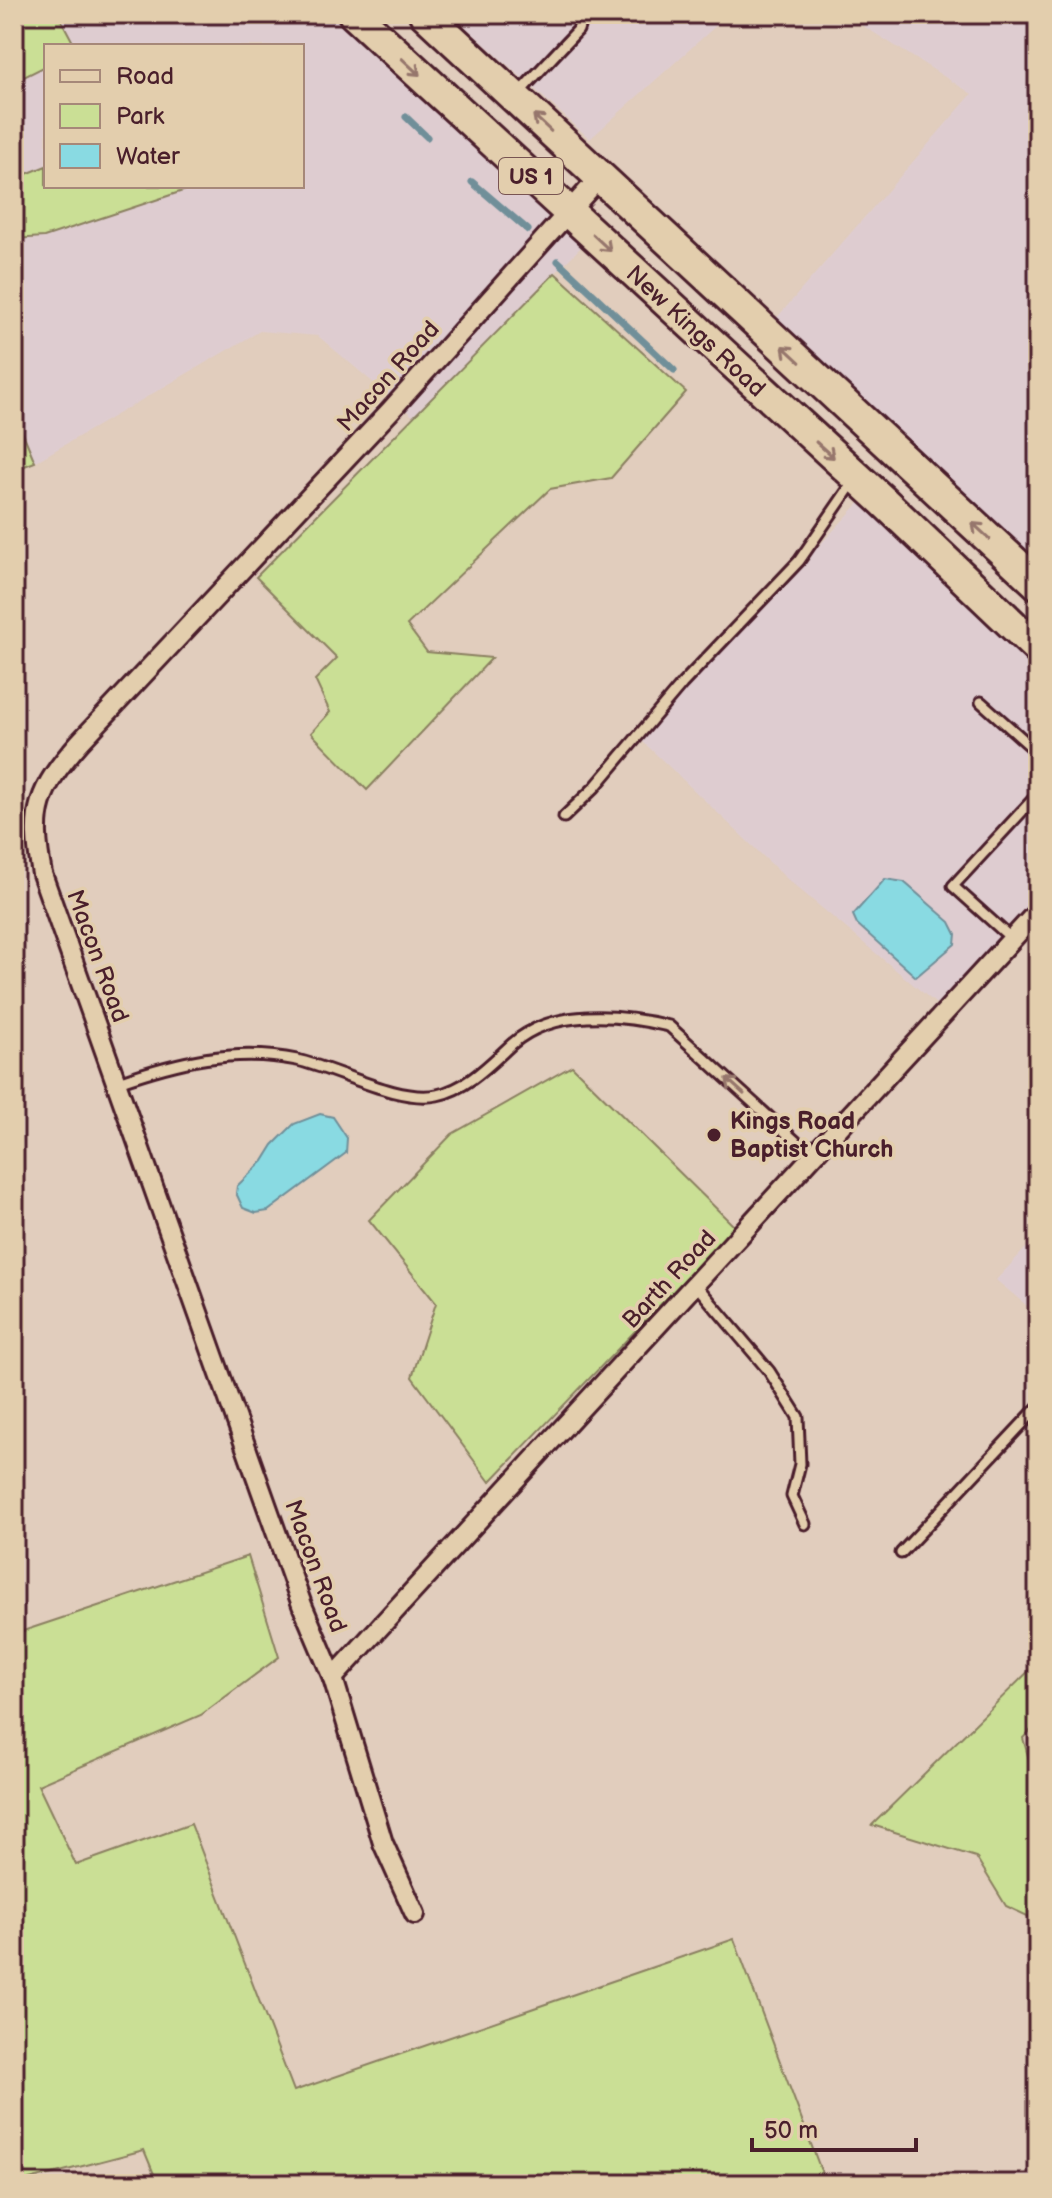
<svg xmlns="http://www.w3.org/2000/svg" width="1052" height="2198" font-family="'Balsamiq Sans',sans-serif">
  <style>
    .built { fill: #deccd0 }
    .green { fill: #cadf95; stroke: #8a7f60; stroke-width: 2 }
    .water { fill: #89dae2; stroke: #708f99; stroke-width: 2 }
    .lines { fill: none; stroke-linecap: round; stroke-linejoin: round }
    .stream { stroke: #708f99; stroke-width: 7 }
    .service-casing { stroke: #4a1f2b; stroke-width: 15 }
    .minor-casing { stroke: #4a1f2b; stroke-width: 24 }
    .trunk-casing { stroke: #4a1f2b; stroke-width: 36 }
    .service { stroke: #e3cead; stroke-width: 9 }
    .minor { stroke: #e3cead; stroke-width: 18 }
    .trunk { stroke: #e3cead; stroke-width: 30 }
    .oneway { stroke: #96766c }
    .poi-dot { fill: #4a1f2b; stroke: #e3cead; stroke-width: 3 }
    .labels { text-anchor: middle; stroke-width: 7; stroke-linejoin: round; paint-order: stroke }
    .shield { fill: #e3cead; stroke: #785452; stroke-width: 2 }
    .shield-label { font-size: 22px; font-weight: bold; fill: #4a1f2b }
    .street-label { font-size: 24px; fill: #4a1f2b; stroke: #e3cead }
    .poi-label { font-size: 24px; font-weight: bold; fill: #4a1f2b; stroke: #e3cead; text-anchor: start }
  </style>
  <rect width="100%" height="100%" fill="#e1cdbd"/>
  <filter id="ink" filterUnits="userSpaceOnUse"><feTurbulence type="fractalNoise" baseFrequency=".0125" numOctaves="2"/><feDisplacementMap in="SourceGraphic" scale="16" xChannelSelector="R" yChannelSelector="G"/><feConvolveMatrix kernelMatrix="1 2 1 2 8 2 1 2 1" color-interpolation-filters="sRGB"/></filter>
  <g filter="url(#ink)">
    <g class="built">
      <polygon points="58,14 333,14 581,247 414,417 318,336 260,331 35,462 14,412 14,239 44,237 198,186 302,186 302,46 75,46"/>
      <polygon points="451,14 729,14 590,139"/>
      <polygon points="844,14 1038,14 1038,564 774,321 972,94"/>
      <polygon points="46,66 46,166 14,179 14,82"/>
      <polygon points="862,500 1038,669 1038,899 940,1007 786,878 639,738"/>
      <polygon points="1038,1235 1038,1315 996,1280"/>
    </g>
    <g class="green">
      <polygon points="14,14 58,14 75,46 46,46 46,66 14,82"/>
      <polygon points="46,166 46,186 198,186 44,237 14,239 14,179"/>
      <polygon points="555,273 686,392 611,478 550,489 407,625 427,652 492,658 367,790 311,733 330,712 315,680 337,658 256,577"/>
      <polygon points="14,412 35,462 14,470"/>
      <polygon points="572,1066 735,1227 490,1482 412,1377 436,1303 369,1220 452,1134"/>
      <polygon points="248,1556 279,1657 201,1715 38,1785 76,1865 191,1824 294,2091 734,1939 826,2184 158,2184 144,2150 14,2184 14,1634"/>
      <polygon points="1038,1662 1038,1723 1023,1738 1035,1781 1038,1781 1038,1921 1006,1906 976,1857 872,1825"/>
    </g>
    <g class="water">
      <polygon points="885,879 904,882 950,922 956,934 955,944 916,977 857,924 853,915"/>
      <polygon points="320,1114 333,1117 347,1138 346,1153 268,1211 256,1213 243,1208 236,1193 237,1186 263,1161 273,1145 294,1124"/>
    </g>
    <g class="lines">
      <g class="stream">
        <polyline points="406,117 427,137"/>
        <polyline points="472,182 528,230"/>
        <polyline points="558,261 674,370"/>
      </g>
      <defs>
        <g id="service">
          <polyline points="517,95 578,30 583,14"/>
          <polyline points="981,702 1036,751 1038,748"/>
          <polyline points="564,817 595,787 682,684 799,561 854,481"/>
          <polyline points="1012,939 953,886 1038,794"/>
          <path d="M118 1082C176 1062 235 1047 297 1060 337 1069 398 1103 437 1095 467 1089 490 1064 512 1044 553 1008 619 1014 669 1026L814 1158"/>
          <polyline points="696,1285 769,1371 798,1417 800,1464 792,1496 805,1524"/>
          <polyline points="901,1553 1038,1407"/>
        </g>
        <g id="minor">
          <polyline points="333,1678 1038,911"/>
          <path d="M415 1914 383 1843 333 1678 302 1605 42 874C30 811 38 790 79 743L391 410 600 177"/>
        </g>
        <g id="trunk">
          <polyline points="354,14 883,501 1038,649"/>
          <polyline points="425,14 1038,584"/>
        </g>
      </defs>
      <use href="#service" class="service-casing"/>
      <use href="#minor" class="minor-casing"/>
      <use href="#trunk" class="trunk-casing"/>
      <use href="#service" class="service"/>
      <use href="#minor" class="minor"/>
      <use href="#trunk" class="trunk"/>
    </g>
    <defs><path id="oneway-shaft" d="M-6 0H5M1.5-3L5.5 0L1.5 3" fill="none" stroke-width="1.6" stroke-linecap="round" stroke-linejoin="round" transform="scale(2)"/></defs>
    <g class="oneway">
      <use href="#oneway-shaft" transform="translate(411 67) rotate(43)"/>
      <use href="#oneway-shaft" transform="translate(542 123) rotate(-137)"/>
      <use href="#oneway-shaft" transform="translate(602 243) rotate(43)"/>
      <use href="#oneway-shaft" transform="translate(791 354) rotate(-137)"/>
      <use href="#oneway-shaft" transform="translate(825 450) rotate(42)"/>
      <use href="#oneway-shaft" transform="translate(981 531) rotate(-137)"/>
      <use href="#oneway-shaft" transform="translate(735 1086) rotate(-138)"/>
    </g>
  </g>
  <circle class="poi-dot" cx="714" cy="1135" r="8"/>
  <g class="labels">
    <rect class="shield" x="499" y="158" width="64" height="36" rx="6"/>
    <g class="shield-label">
      <text x="531" y="184">US 1</text>
    </g>
    <g class="street-label">
      <text transform="translate(696 331) rotate(43)" y="8">New Kings Road</text>
      <text transform="translate(388 376) rotate(-48)" y="8">Macon Road</text>
      <text transform="translate(98 956) rotate(70)" y="8">Macon Road</text>
      <text transform="translate(669 1279) rotate(-47)" y="8">Barth Road</text>
      <text transform="translate(316 1566) rotate(70)" y="8">Macon Road</text>
    </g>
    <g class="poi-label">
      <text x="730" y="1129">Kings Road<tspan x="730" dy="28">Baptist Church</tspan></text>
    </g>
  </g>
  <rect width="1052" height="2198" fill="none" stroke="#e3cead" stroke-width="48"/>
  <rect x="24" y="24" width="1004" height="2150" fill="none" stroke="#4a1f2b" stroke-width="3" filter="url(#ink)"/>
  <rect x="44" y="44" width="260" height="144" fill="#e3cead" stroke="#a68879" stroke-width="2"/>
  <rect x="60" y="70" width="40" height="12" fill="#e3cead" stroke="#a68879" stroke-width="2"/>
  <text x="116" y="84" font-size="24" fill="#4a1f2b">Road</text>
  <rect x="60" y="104" width="40" height="24" fill="#cadf95" stroke="#a68879" stroke-width="2"/>
  <text x="116" y="124" font-size="24" fill="#4a1f2b">Park</text>
  <rect x="60" y="144" width="40" height="24" fill="#89dae2" stroke="#a68879" stroke-width="2"/>
  <text x="116" y="164" font-size="24" fill="#4a1f2b">Water</text>
  <path d="M752 2138v12h164v-12" fill="none" stroke="#4a1f2b" stroke-width="4"/>
  <text x="764" y="2138" font-size="24" fill="#4a1f2b" stroke="#e3cead" stroke-width="6" paint-order="stroke">50 m</text>
</svg>
